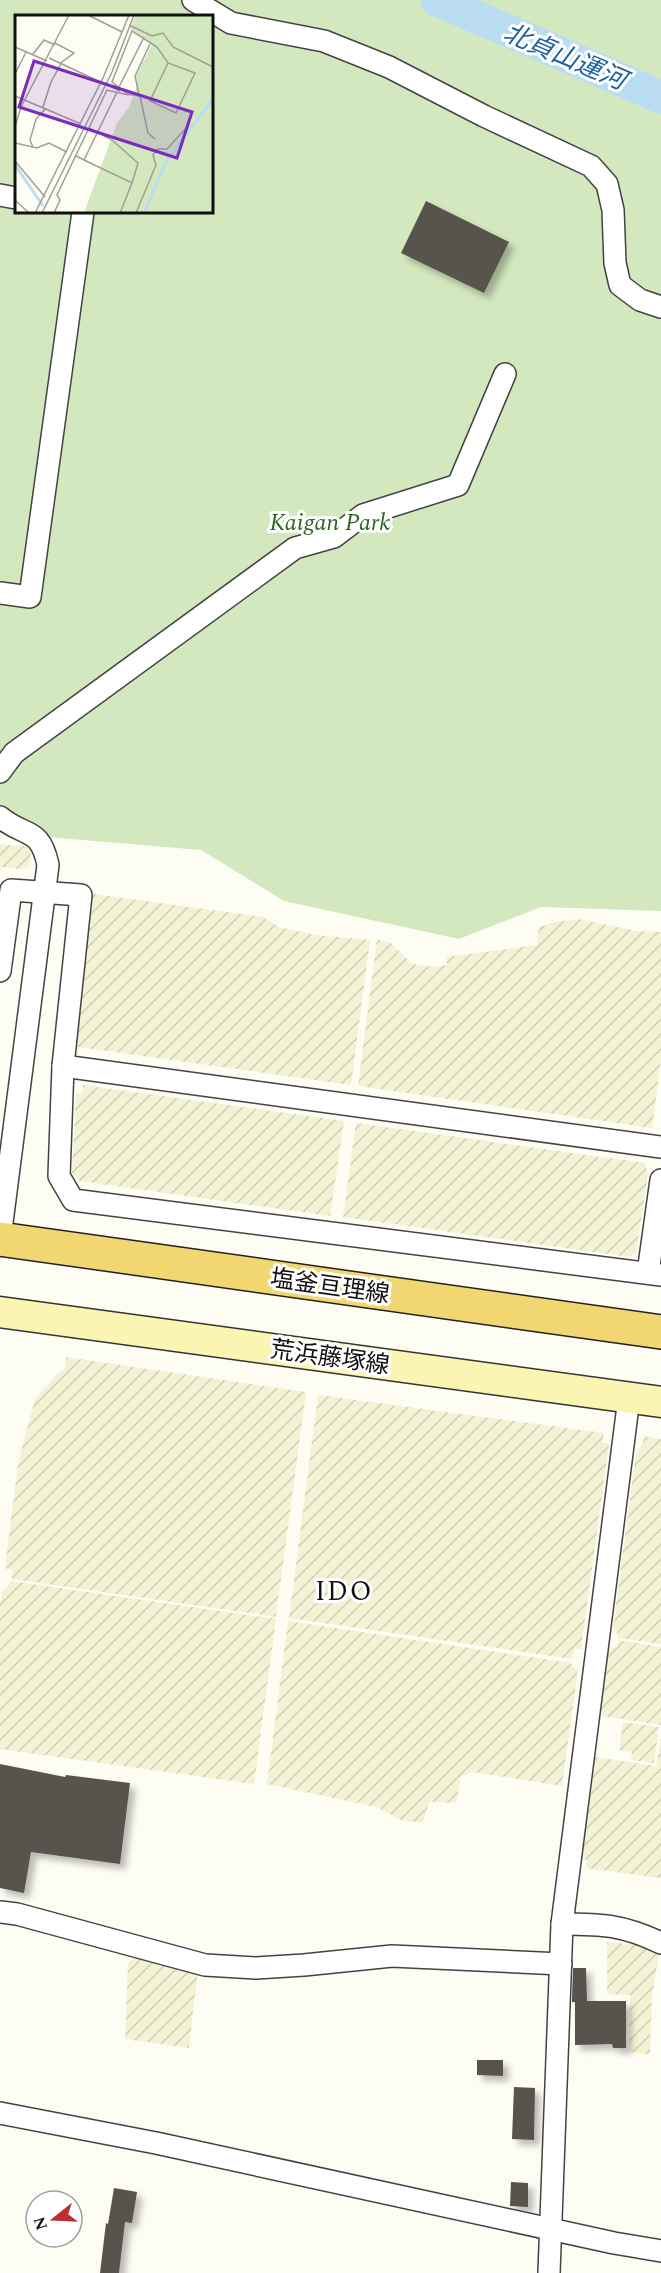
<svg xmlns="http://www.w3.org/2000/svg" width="661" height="2273" font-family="Spectral,'Noto Sans JP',serif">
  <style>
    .farmland { fill: url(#farmland-furrows) }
    .park { fill: #d3e8be; fill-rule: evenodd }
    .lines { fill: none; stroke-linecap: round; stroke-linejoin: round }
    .river { stroke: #bbddf4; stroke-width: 33 }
    .building { fill: #59524d; filter: url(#shadow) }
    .street-casing { stroke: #434343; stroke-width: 24 }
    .secondary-casing { stroke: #323232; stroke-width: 33 }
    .primary-casing { stroke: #212121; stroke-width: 36 }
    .street { stroke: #fff; stroke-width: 21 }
    .secondary { stroke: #fbf5b3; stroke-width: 30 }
    .primary { stroke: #f2d671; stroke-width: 33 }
    .labels { text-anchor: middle; stroke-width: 6; stroke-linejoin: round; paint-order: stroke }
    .park-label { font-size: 24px; font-style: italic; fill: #2f6623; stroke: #fff }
    .street-label { font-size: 24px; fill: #101010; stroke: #fff }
    .water-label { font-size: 26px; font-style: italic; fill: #1e629e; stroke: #fff }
    .quarter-label { font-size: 27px; letter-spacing: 1.5px; fill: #101010; stroke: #fff }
    .inset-river { fill: none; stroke: #bbddf4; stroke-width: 3 }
    .inset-road { fill: none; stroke: #9f9e99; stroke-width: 1.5 }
    .view { fill: #7b2cbf; fill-opacity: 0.15; stroke: #7b2cbf; stroke-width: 3 }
    .inset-edge { fill: none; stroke: #101010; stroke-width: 3 }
  </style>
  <defs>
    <pattern id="farmland-furrows" width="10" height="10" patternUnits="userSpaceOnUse" patternTransform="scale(1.5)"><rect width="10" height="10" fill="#f4f2d5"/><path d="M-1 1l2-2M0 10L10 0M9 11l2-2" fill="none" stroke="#d0ceb6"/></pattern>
    <filter id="shadow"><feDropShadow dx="5.5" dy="5.5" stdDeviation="3" flood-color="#0004"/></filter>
  </defs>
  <rect width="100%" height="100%" fill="#fefdf4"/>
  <g class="farmland">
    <polygon points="0,844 32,847 29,867 21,869 1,867 0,870"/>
    <polygon points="87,893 263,917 279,927 316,935 370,940 351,1085 71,1046"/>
    <polygon points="578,919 637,931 661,932 661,1060 652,1128 358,1086 377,939 391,943 412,964 435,967 447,965 447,957 537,945 539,927 555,922"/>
    <polygon points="83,1085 344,1121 330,1216 80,1181 72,1173 76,1094 83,1092"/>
    <polygon points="356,1123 645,1163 648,1175 636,1253 629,1257 343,1217"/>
    <polygon points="66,1357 306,1392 276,1617 12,1579 12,1570 5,1568 18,1463 35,1399 60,1371 65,1369"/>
    <polygon points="318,1395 604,1433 602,1443 609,1444 581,1649 574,1649 572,1659 289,1618"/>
    <polygon points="644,1436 661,1439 661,1644 618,1638 617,1632 613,1628 636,1453 643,1443"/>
    <polygon points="11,1581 276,1619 254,1784 0,1749 0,1605 2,1591 5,1590"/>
    <polygon points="288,1621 571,1663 573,1668 578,1669 562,1786 473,1772 461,1776 456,1803 429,1802 423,1823 401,1820 376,1807 267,1784"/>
    <polygon points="618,1640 661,1647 661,1725 601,1716 609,1649 617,1647"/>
    <polygon points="623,1722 659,1727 654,1763 631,1760 632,1752 619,1750"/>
    <polygon points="661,1737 661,1878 586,1868 587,1860 582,1859 595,1757 656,1766"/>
    <polygon points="607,1942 651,1946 659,1953 652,1996 650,2054 629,2052 630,1995 607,1994"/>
    <polygon points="147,1955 198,1968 189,2048 125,2039 128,1963 132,1959"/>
  </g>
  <path class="park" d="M0 0H661V911L541 907 459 939 284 901 201 850 0 833ZM16 16H212V212H16Z"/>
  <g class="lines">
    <polyline class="river" points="437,0 661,97"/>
  </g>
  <g class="building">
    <polygon points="426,201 509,242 484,293 401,253"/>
    <polygon points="0,1764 65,1777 66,1775 130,1783 120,1864 31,1852 24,1893 0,1888"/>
    <polygon points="573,1968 586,1968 587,2001 626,2001 626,2048 613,2048 612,2044 575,2045 575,2002 572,2002 572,1997"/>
    <polygon points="477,2060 503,2060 503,2076 477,2075"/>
    <polygon points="514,2087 535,2088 534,2140 512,2139"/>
    <polygon points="511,2182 528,2183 528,2207 510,2206"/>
    <polygon points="114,2188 137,2192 132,2223 125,2222 119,2273 100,2273 106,2223 108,2224"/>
  </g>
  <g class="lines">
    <defs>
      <g id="street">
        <polyline points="193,0 231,23 324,41 389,67 484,116 591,166 607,184 613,210 615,263 620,285 640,300 661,307"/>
        <polyline points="0,195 16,198"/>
        <polyline points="0,593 30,597 83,212"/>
        <polyline points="0,772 14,753 295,548 334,537 363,515 458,485 505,374"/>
        <path d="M0 817C25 838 40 826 48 865L0 1238"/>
        <polyline points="0,971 11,890 81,895 63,1066 59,1176 73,1200 661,1275"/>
        <polyline points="63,1066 661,1147"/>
        <polyline points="648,1273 661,1180"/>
        <polyline points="0,1912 17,1914 205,1965 256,1968 304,1965 392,1956 561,1964"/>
        <path d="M562 1924C603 1924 623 1925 661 1943"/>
        <polyline points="0,2113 156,2143 614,2243 661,2251"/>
        <polyline points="549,2273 562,1924 629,1398"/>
      </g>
      <polyline id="secondary" points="0,1312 661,1402"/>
      <polyline id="primary" points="0,1239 661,1332"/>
    </defs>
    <use href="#street" class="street-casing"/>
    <use href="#secondary" class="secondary-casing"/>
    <use href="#primary" class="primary-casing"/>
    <use href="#street" class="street"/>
    <use href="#secondary" class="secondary"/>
    <use href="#primary" class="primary"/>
  </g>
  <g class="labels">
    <g class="park-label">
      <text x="330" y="530">Kaigan Park</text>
    </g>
    <g class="street-label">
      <text transform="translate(330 1286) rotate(8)" y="8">塩釜亘理線</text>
      <text transform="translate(330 1357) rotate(8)" y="8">荒浜藤塚線</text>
    </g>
    <g class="water-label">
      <text transform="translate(565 56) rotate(23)" y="9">北貞山運河</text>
    </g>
    <g class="quarter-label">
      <text x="344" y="1600">IDO</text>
    </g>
  </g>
  <g transform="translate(15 15)">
    <rect width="198" height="198" fill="#fefdf4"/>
    <path d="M121 0H198V198H69L102 108 114 92 122 71 121 60 137 30 115 14Z" fill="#d3e8be"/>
    <path class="inset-river" d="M0 150 28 191M129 198 151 146 198 84"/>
    <path class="inset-road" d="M73 0 107 17M114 10 137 21 148 18 158 32 198 52M0 32 32 46M18 39 29 25 40 30M34 43 105 76M0 59 11 37M104 72 129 22M112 79 125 81 133 118 140 124M114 80 97 67 117 16 142 32 153 48 180 58 161 98 135 86 153 48M124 80 120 61 135 29M0 81 66 109M28 92 36 67 47 47 59 38 40 28M0 112 6 92 54 0M0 128 22 133 34 128 52 137M18 132 15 125 21 104 31 93M61 141 69 145 102 77M69 145 117 168 123 148 97 125 74 113M0 146 30 182M0 185 14 198M20 198 88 63 114 0M27 198 97 57 119 0M39 198 45 185 42 180 92 75 114 80M105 198 117 168M121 198 141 150 138 140 143 134H152L174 110"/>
    <path class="view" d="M19 46 177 97 162 143 4 92Z"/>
    <rect width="198" height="198" class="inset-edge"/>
  </g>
  <g transform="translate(54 2219) rotate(252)"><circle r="28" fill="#ffffff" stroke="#9f9f9f" stroke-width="1.5"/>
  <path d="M0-4.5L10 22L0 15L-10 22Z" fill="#bb2e31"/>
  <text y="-9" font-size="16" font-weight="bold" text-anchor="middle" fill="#101010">N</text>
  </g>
</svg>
